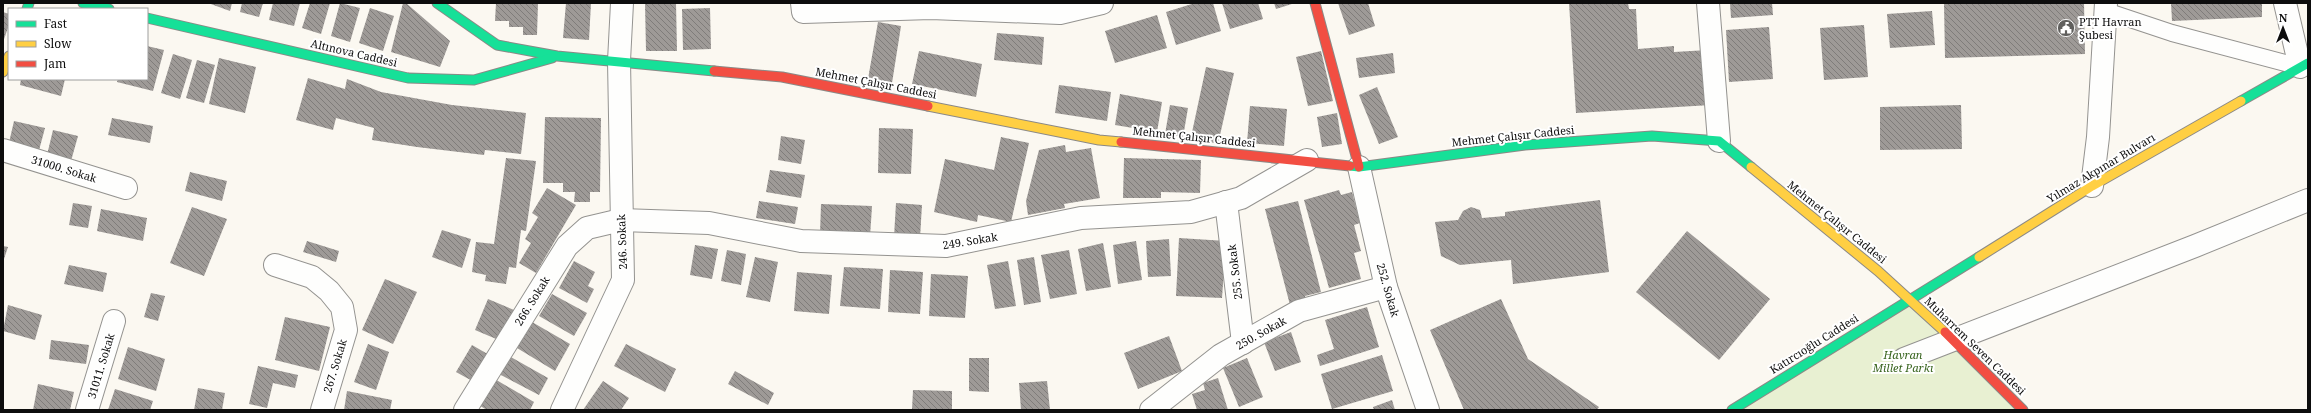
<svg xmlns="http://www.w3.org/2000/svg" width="2311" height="413" font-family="'Noto Serif',serif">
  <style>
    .grass { fill: #e8f0d2 }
    .building { fill: url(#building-back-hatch) }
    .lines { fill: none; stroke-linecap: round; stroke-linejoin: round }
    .lane-casing { stroke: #949390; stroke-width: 18 }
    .street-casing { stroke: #949390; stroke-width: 24 }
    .fast-casing { stroke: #8b8986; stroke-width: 11 }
    .slow-casing { stroke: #8b8986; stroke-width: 11 }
    .jam-casing { stroke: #8b8986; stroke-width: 11 }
    .lane { stroke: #fefefd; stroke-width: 16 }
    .street { stroke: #fefefd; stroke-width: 22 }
    .fast { stroke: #16e098; stroke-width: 9 }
    .slow { stroke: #ffcf43; stroke-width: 9 }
    .jam { stroke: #f24e42; stroke-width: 9 }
    .labels { text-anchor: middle; stroke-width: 4; stroke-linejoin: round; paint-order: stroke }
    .poi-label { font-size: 11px; fill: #0d0d0d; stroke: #fff; text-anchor: start }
    .street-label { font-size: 11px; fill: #0d0d0d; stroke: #fff }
    .park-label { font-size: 11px; font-style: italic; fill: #38641e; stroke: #fff }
  </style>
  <defs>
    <pattern id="building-back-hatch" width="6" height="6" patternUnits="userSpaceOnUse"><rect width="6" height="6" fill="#9e9a97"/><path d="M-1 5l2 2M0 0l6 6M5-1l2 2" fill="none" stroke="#7f7c7a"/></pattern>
  </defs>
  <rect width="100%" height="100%" fill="#fbf8f1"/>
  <polygon class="grass" points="1909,299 2023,410 1732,410"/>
  <g class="building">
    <polygon points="208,3 232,3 230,11"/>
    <polygon points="242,3 263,3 259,17 240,12"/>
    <polygon points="273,3 300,3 294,26 269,20"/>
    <polygon points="310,3 330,3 321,34 302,28"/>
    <polygon points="340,3 360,8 350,42 331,36"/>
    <polygon points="403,3 406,3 450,41 440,67 391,52"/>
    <polygon points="496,3 538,3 537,35 523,35 523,27 509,27 509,21 495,21"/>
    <polygon points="566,3 591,3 589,40 563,38"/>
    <polygon points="645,3 676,3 677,51 646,51"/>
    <polygon points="1195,3 1213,3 1221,31 1176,45 1166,12"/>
    <polygon points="1222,3 1258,3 1263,19 1230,29"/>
    <polygon points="1274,3 1295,3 1276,9"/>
    <polygon points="1338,3 1368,3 1375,26 1349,35"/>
    <polygon points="1569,3 1628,3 1629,9 1636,9 1638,49 1674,46 1674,52 1708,50 1711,105 1576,113"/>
    <polygon points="1730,3 1772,3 1773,15 1731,18"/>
    <polygon points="1944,3 2084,3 2085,54 1945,58"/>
    <polygon points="2171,3 2262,3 2262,17 2172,21"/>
    <polygon points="370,8 394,16 383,51 359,43"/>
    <polygon points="710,8 711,49 683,50 682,9"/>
    <polygon points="1932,11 1935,45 1890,48 1887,14"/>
    <polygon points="3,12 9,14 9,25 3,42"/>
    <polygon points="1157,15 1167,48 1115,63 1105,31"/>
    <polygon points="878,22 901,26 892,83 868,79"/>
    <polygon points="1864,25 1868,77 1824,80 1820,28"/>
    <polygon points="1769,27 1773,79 1729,82 1726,30"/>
    <polygon points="997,33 1044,37 1042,65 994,60"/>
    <polygon points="147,46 164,50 153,91 117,82 118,79 147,79"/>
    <polygon points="919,51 982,64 976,97 912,84"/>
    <polygon points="1321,51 1333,101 1308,106 1296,57"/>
    <polygon points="1393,53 1395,73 1359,78 1356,58"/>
    <polygon points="173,54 192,60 180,99 161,93"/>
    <polygon points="219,58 256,67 245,113 209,104"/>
    <polygon points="197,60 215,65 204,103 186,98"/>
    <polygon points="1206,67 1234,73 1218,144 1191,137"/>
    <polygon points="308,78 345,89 347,79 381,92 452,105 526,113 521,154 485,150 484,155 417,147 372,140 374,128 336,118 333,130 296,120"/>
    <polygon points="21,79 65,79 61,96 20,85"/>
    <polygon points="1059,85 1111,92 1107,121 1055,113"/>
    <polygon points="1377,87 1398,137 1379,144 1359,95"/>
    <polygon points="1120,94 1162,102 1157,132 1115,125"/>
    <polygon points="1170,105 1188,108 1183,137 1165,134"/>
    <polygon points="1961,105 1962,149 1880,150 1880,107"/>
    <polygon points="1250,106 1287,109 1284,146 1247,143"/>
    <polygon points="1337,113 1342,144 1322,147 1317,117"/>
    <polygon points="545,117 601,118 600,192 590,192 590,202 574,202 575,192 563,192 563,183 543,183"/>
    <polygon points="112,118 153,126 150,143 108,135"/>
    <polygon points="14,121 45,128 38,154 8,147"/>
    <polygon points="879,128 913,129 911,174 878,173"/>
    <polygon points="53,130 78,136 71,161 47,155"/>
    <polygon points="781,136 805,140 801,164 778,160"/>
    <polygon points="1001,137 1029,143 1011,222 978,215 977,222 934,212 945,159 994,170"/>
    <polygon points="1065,145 1066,152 1091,148 1100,198 1064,204 1065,208 1028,215 1026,201 1039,150"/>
    <polygon points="506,158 536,161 526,231 521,230 516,268 509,267 506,284 485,281 486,275 472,272 476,242 494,244"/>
    <polygon points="1124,158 1201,160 1200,193 1161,192 1161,198 1123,198"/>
    <polygon points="770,170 805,175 801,198 766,192"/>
    <polygon points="190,172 227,181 222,201 185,191"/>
    <polygon points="547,188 576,205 536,273 519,263 531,243 525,239 538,217 532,213"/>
    <polygon points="1339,190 1341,195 1352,192 1360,223 1354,225 1361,251 1354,253 1361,279 1329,288 1304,200"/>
    <polygon points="1600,200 1609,272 1513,284 1511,260 1460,265 1441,256 1435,222 1458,220 1463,211 1471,207 1480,210 1482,218 1505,216 1505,212"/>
    <polygon points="759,201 798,207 795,224 756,218"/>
    <polygon points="1298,201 1321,292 1305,296 1306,301 1290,305 1265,209"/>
    <polygon points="73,203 92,206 88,228 69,225"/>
    <polygon points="896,203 922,205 920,238 894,237"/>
    <polygon points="821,204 872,206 870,237 820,234"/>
    <polygon points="192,207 227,219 204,276 170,263"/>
    <polygon points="101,209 147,218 143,241 97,231"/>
    <polygon points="442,230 471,239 462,268 432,257"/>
    <polygon points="1687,231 1770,299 1719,360 1636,292"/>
    <polygon points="1179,238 1226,241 1222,298 1176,296"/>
    <polygon points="1169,239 1171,276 1148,277 1146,241"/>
    <polygon points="307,241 339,251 336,262 303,252"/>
    <polygon points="1136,241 1142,280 1118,284 1113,245"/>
    <polygon points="1103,243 1111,287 1086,291 1078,249"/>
    <polygon points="695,245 718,249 712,279 690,275"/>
    <polygon points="3,246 8,247 3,262"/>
    <polygon points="727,250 746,254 741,285 721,281"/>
    <polygon points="1069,250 1077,294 1050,299 1041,255"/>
    <polygon points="755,257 778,262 770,302 746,297"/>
    <polygon points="1034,257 1041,302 1024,305 1017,260"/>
    <polygon points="574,261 595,272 588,286 594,289 587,303 559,288"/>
    <polygon points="1008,261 1016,306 995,309 987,265"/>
    <polygon points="69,265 107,273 103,292 64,284"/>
    <polygon points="844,267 883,269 880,309 840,306"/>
    <polygon points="890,270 923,272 920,314 888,312"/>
    <polygon points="797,272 832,275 829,314 794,311"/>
    <polygon points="931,274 968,276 965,318 929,316"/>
    <polygon points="385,279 417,292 393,344 362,330"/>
    <polygon points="151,293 165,296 158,321 144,317"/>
    <polygon points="552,294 587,313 574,336 539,316"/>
    <polygon points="488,299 514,310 501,341 475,330"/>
    <polygon points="1501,299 1528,359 1599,407 1597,410 1464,410 1430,330"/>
    <polygon points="8,305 42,315 35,340 3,331"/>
    <polygon points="1367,307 1379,347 1320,366 1317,355 1334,349 1325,320"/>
    <polygon points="285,317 330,327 319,371 275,360"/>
    <polygon points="532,322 570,344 555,371 517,348"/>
    <polygon points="1291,332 1301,362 1275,371 1264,342"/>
    <polygon points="1169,336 1182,371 1138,389 1124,353"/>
    <polygon points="51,340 89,345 86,364 49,359"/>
    <polygon points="368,344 389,352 376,390 354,382"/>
    <polygon points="626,344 676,369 665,392 614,366"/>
    <polygon points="472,345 491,356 476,383 456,372"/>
    <polygon points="128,347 165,359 156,391 118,379"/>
    <polygon points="1382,355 1393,391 1332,409 1321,374"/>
    <polygon points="509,356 548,378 539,395 499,374"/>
    <polygon points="969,358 989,358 989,392 969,391"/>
    <polygon points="1247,358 1263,397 1239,407 1223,368"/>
    <polygon points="258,366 298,375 295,388 273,383 267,408 249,404"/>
    <polygon points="735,371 774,393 768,405 728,384"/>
    <polygon points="493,378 534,402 530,410 487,410 477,404"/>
    <polygon points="1218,378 1228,410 1197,410 1192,394 1205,390 1203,383"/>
    <polygon points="603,381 629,398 621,410 583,410"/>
    <polygon points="1047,381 1050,410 1021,410 1019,383"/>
    <polygon points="38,384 74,392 70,410 33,410"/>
    <polygon points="198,388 225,393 222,410 194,410"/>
    <polygon points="115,389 153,401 150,410 108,410"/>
    <polygon points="913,390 952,391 952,410 912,410"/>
    <polygon points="347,391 392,400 390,410 344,410"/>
    <polygon points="1392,400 1395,410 1374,410 1373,407"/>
  </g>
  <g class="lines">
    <defs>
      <polyline id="lane" points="2106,11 2172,33 2300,67"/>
      <g id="street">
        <polyline points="802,3 803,12 931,8 1060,13 1102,3"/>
        <polyline points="1708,3 1719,141"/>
        <polyline points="2285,3 2300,67"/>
        <polyline points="3,150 126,188"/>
        <polyline points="1359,167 1386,287 1428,410"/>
        <polyline points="2092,186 2098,137 2106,3"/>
        <polyline points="1226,202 1243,343"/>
        <polyline points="275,265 312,277 329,291 342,307 346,330 322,410"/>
        <polyline points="1904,359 2195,246 2308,200"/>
        <polyline points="87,410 114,321"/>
        <polyline points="465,410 567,246 587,228 621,220 709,223 801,241 946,246 1081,218 1191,212 1241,198 1307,160"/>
        <polyline points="562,410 623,280 619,61 622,3"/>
        <polyline points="1151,410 1221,355 1299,311 1386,287"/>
      </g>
      <g id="fast">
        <polyline points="83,3 109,9"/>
        <polyline points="437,3 497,45 557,56 714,71"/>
        <polyline points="27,9 29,3"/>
        <polyline points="147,18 408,78 474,80 552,58"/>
        <polyline points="2241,101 2308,63"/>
        <polyline points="1350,166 1359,167 1525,145 1652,136 1719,141 1751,167"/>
        <polyline points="1732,410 1979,257"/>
      </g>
      <g id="slow">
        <polyline points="3,72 9,56"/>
        <polyline points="928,106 1099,140 1121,142"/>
        <polyline points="1751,167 1878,271 1945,332"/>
        <polyline points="1979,257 2092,186 2241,101"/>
      </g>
      <g id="jam">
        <polyline points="1315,3 1359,167"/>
        <polyline points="714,71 782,77 928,106"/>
        <polyline points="1121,142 1350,166"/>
        <polyline points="1945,332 2023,410"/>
      </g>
    </defs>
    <use href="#lane" class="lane-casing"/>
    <use href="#street" class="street-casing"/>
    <use href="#fast" class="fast-casing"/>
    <use href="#slow" class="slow-casing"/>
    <use href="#jam" class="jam-casing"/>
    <use href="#lane" class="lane"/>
    <use href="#street" class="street"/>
    <use href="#fast" class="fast"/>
    <use href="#slow" class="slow"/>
    <use href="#jam" class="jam"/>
  </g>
  <defs>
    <symbol id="civic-disc" viewBox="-11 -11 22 22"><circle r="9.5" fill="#605f5d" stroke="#fff"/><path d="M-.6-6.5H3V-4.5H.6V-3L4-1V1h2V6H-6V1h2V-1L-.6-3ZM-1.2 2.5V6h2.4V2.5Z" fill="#fff"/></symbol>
  </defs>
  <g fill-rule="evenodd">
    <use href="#civic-disc" x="2056" y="18" width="20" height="20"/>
  </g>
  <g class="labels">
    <g class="poi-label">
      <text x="2079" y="26">PTT Havran<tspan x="2079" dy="13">Şubesi</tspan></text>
    </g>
    <g class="street-label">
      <text transform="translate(354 53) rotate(13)" y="4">Altınova Caddesi</text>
      <text transform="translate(876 83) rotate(11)" y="4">Mehmet Çalışır Caddesi</text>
      <text transform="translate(1513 136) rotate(-6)" y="4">Mehmet Çalışır Caddesi</text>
      <text transform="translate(1194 137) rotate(6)" y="4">Mehmet Çalışır Caddesi</text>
      <text transform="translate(2101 168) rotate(-31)" y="4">Yılmaz Akpınar Bulvarı</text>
      <text transform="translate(64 169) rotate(17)" y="4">31000. Sokak</text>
      <text transform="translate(1837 222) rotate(39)" y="4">Mehmet Çalışır Caddesi</text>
      <text transform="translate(970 241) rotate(-9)" y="4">249. Sokak</text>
      <text transform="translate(622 242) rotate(-92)" y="4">246. Sokak</text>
      <text transform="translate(1235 272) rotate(-97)" y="4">255. Sokak</text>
      <text transform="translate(1388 290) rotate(74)" y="4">252. Sokak</text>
      <text transform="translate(532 301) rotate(-58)" y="4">266. Sokak</text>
      <text transform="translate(1261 333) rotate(-29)" y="4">250. Sokak</text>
      <text transform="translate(1814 344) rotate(-32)" y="4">Katırcıoğlu Caddesi</text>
      <text transform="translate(1975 346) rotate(44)" y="4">Muharrem Seven Caddesi</text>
      <text transform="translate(101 366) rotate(-73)" y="4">31011. Sokak</text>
      <text transform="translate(335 366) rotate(-73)" y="4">267. Sokak</text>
    </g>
    <g class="park-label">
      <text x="1903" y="359">Havran<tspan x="1903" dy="13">Millet Parkı</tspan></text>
    </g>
  </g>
  <rect width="2311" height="413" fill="none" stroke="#0d0d0d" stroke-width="8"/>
  <rect x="8" y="8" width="140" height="72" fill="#ffffff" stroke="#9e9e9e"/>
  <rect x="16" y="21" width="20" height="6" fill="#16e098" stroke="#9e9e9e"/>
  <text x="44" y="28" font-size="12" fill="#0d0d0d">Fast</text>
  <rect x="16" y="41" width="20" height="6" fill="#ffcf43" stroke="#9e9e9e"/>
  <text x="44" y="48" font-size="12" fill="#0d0d0d">Slow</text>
  <rect x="16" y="61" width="20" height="6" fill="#f24e42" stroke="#9e9e9e"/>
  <text x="44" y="68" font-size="12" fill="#0d0d0d">Jam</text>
  <g transform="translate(2283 28)" stroke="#ffffff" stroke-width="3" paint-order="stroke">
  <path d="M0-3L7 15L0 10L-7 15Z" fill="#0d0d0d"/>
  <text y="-6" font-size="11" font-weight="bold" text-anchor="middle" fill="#0d0d0d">N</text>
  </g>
</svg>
